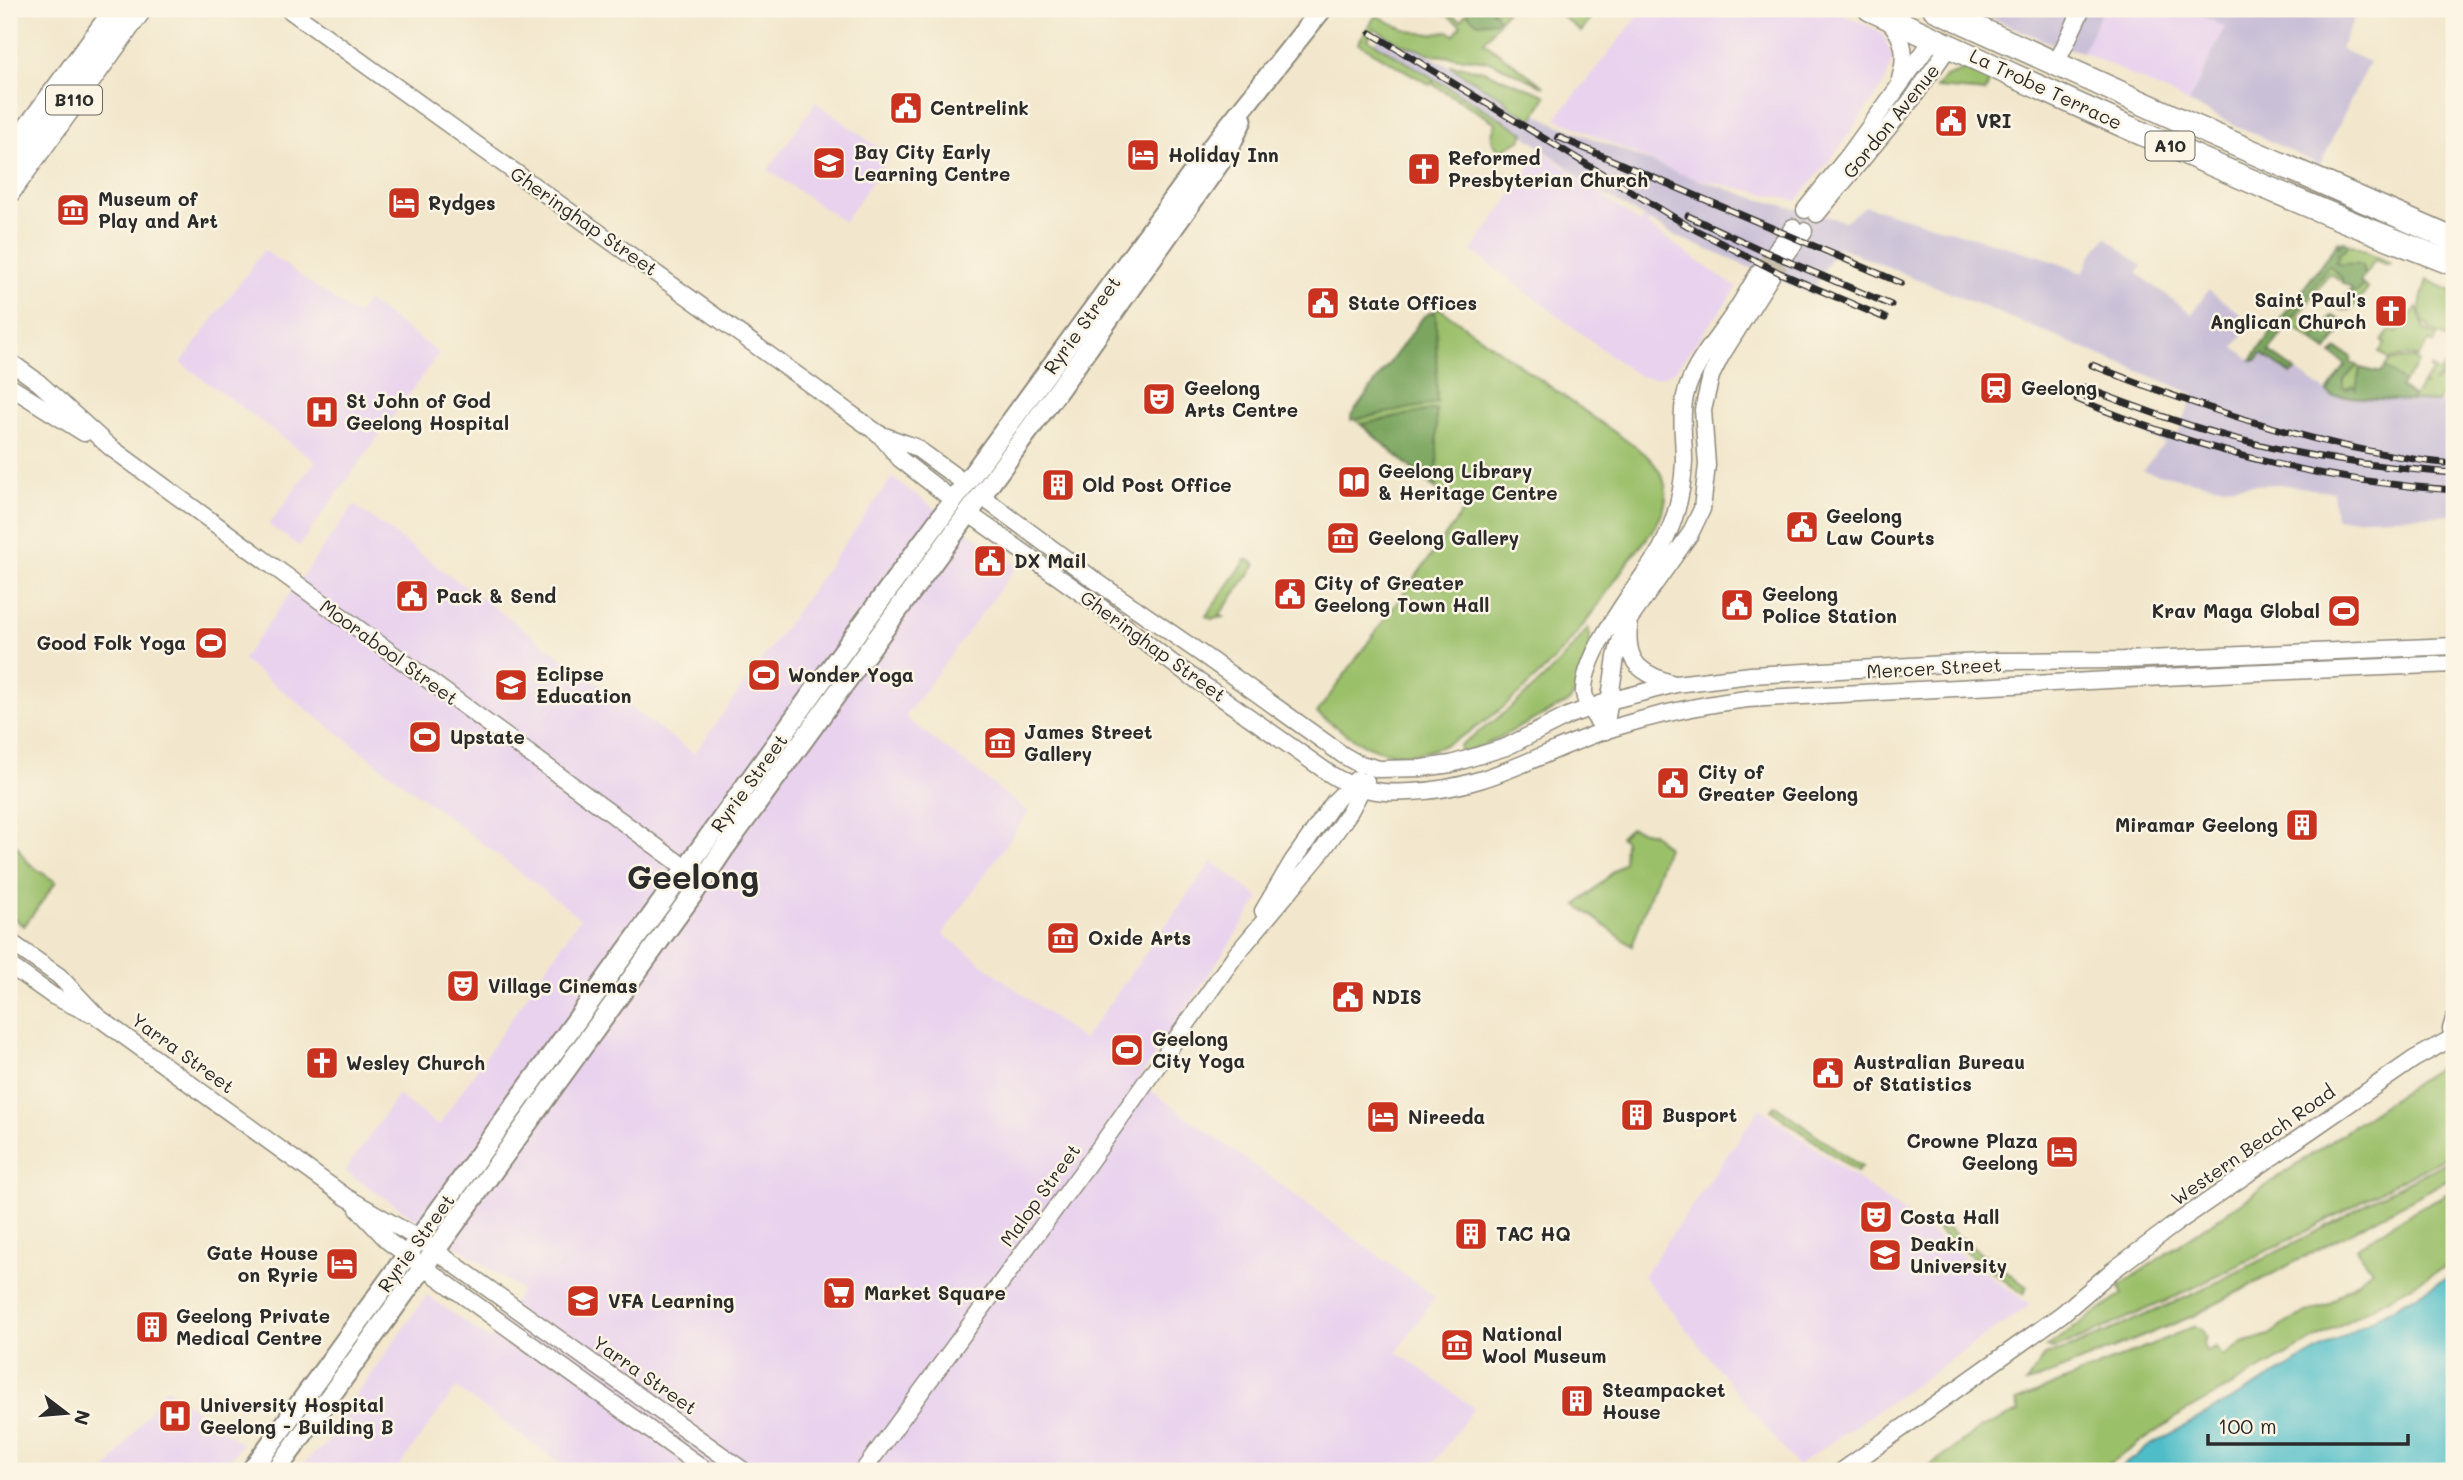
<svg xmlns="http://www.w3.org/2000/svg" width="2463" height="1480" font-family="Mali,sans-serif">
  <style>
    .built { fill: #e8d2ee }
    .industrial { fill: #c9bfd7 }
    .green { fill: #9bc06b; stroke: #63764b; stroke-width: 2 }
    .forest { fill: #7ca65f; stroke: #546845; stroke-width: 2 }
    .water { fill: #4fbdc8; stroke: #3d747a; stroke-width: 2 }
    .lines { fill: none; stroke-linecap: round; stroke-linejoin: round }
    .minor-tunnel { stroke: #cac1ac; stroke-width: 16; stroke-dasharray: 16 8; stroke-linecap: butt }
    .minor-casing { stroke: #8e897c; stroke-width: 19 }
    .major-casing { stroke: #8e897c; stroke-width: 23 }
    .highway-casing { stroke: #8e897c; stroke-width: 26 }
    .minor { stroke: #fff; stroke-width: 16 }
    .major { stroke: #fff; stroke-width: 19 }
    .highway { stroke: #fff; stroke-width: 23 }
    .rail-casing { stroke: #2b2b2b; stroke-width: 7 }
    .rail { stroke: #fcf5e5; stroke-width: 4.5; stroke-dasharray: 13; stroke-linecap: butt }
    .labels { text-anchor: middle; stroke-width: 5; stroke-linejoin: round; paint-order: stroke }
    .shield { fill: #fcf5e5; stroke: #6a6863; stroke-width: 2 }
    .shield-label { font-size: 18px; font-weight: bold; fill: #2b2b2b }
    .street-label { font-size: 19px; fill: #2b2b2b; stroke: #fcf5e5 }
    .poi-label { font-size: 19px; font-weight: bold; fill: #2b2b2b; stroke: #fcf5e5; text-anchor: start }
    .town-label { font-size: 33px; font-weight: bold; fill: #2b2b2b; stroke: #fcf5e5 }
  </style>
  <rect width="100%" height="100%" fill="#fcf5e5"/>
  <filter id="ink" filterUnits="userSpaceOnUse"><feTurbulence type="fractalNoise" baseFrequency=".0143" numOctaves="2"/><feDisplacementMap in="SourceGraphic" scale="14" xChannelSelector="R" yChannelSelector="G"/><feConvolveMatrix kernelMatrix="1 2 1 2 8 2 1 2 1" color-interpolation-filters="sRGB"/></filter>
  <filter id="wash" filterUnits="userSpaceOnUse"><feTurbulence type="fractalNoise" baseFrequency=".00686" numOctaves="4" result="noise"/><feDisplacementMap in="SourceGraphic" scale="28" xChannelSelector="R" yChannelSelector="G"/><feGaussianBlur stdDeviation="1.57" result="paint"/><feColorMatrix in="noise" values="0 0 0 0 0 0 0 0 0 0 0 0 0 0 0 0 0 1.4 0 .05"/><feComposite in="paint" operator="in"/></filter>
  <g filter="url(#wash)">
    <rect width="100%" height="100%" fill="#f2e7cc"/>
    <g class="built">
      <polygon points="1644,9 1830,9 1875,29 1884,36 1892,56 1891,66 1884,84 1837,151 1797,201 1680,175 1647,225 1737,288 1676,369 1665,376 1654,378 1642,377 1631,371 1472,251 1542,150 1639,223 1673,171 1556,118"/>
      <polygon points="2103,9 2187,9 2225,27 2189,103 2083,52"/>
      <polygon points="816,102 890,156 844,222 768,170"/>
      <polygon points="264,250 356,315 367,301 439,353 299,546 269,525 315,461 181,363"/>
      <polygon points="892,478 1017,566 905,717 1029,812 943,934 1083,1040 1212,861 1260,898 1138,1081 1435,1297 1397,1352 1474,1408 1428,1471 570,1471 456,1388 396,1471 297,1471 314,1453 324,1447 350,1404 427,1295 490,1340 521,1290 345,1171 398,1095 438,1126 580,918 242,660 354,505 694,754"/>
      <polygon points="1760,1108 2030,1305 1797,1466 1643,1276"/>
      <polygon points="166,1388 242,1444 222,1471 106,1471"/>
    </g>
    <g class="industrial">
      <polygon points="1969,9 2103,9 2083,52 2056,45"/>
      <polygon points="2187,9 2358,9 2340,49 2369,62 2320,165 2189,103 2225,27"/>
      <polygon points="1384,32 1556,124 1681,174 1758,199 1845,221 1865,206 2040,256 2083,273 2091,256 2106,237 2142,266 2137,273 2192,314 2208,290 2241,314 2242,325 2247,329 2234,347 2251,360 2261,346 2333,396 2454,403 2454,515 2336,519 2333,492 2279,484 2220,486 2143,471 2157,451 2165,444 2148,436 2150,431 2176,439 2194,394 1837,246 1812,294 1676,236 1600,192 1531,140 1374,44"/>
    </g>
    <g class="green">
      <path d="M1438 9H1447L1452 15 1461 20 1469 9H1508L1484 42 1545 87 1489 61 1434 55 1400 43 1374 28 1368 39 1524 133 1521 139 1501 151C1488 142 1491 135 1496 123L1434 85 1433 81 1430 85 1358 43 1376 15C1399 28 1421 39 1448 31L1454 35 1461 25Z"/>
      <polygon points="1554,9 1596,9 1581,32"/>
      <polygon points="1450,65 1481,70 1542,94 1546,96 1533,119 1511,108 1503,98 1463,75"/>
      <polygon points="1964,70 1970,71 1988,79 1990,81 1985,92 1936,88 1946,77"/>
      <path d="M2344 241 2390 263 2387 265 2375 260 2360 282 2368 289 2351 310H2342L2340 308 2352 288 2329 273 2298 317 2320 334 2332 316 2342 321C2344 332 2333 342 2327 351L2289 323 2268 352 2261 346 2338 242Z"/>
      <path d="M2427 280 2454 292V324L2447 339C2414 324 2417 311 2427 280Z"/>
      <polygon points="2417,307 2424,329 2437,337 2434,344 2430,341 2418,357 2419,358 2411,355 2389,359 2379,352 2385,344 2382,341 2391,329 2397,333"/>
      <path d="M1439 308 1644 453C1656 464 1666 478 1666 494 1667 519 1641 545 1627 563 1611 586 1595 611 1577 633 1545 674 1470 746 1418 753 1374 759 1350 737 1317 713L1464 510 1434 488 1351 416 1424 316Z"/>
      <polygon points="2337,349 2352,357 2350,361 2360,368 2381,373 2389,361 2414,358 2419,362 2400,387 2413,397 2422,385 2426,386 2423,384 2432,372 2430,369 2431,367 2439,373 2445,365 2448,367 2433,383 2441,378 2449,367 2454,370 2454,377 2437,402 2333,396 2327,392 2346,365 2332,354"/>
      <polygon points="1247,559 1256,565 1220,614 1224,617 1211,619 1206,616"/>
      <path d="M1588 628 1591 645 1576 691 1570 701 1485 745 1460 753V745C1509 712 1552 676 1588 628Z"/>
      <polygon points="1630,828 1652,833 1667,847 1632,946 1577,905 1624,862 1625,841 1620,837"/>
      <path d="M9 838C17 843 18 848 23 856 31 868 45 874 56 882L24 926 9 915Z"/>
      <polygon points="2454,1057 2454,1154 2395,1183 2309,1230 2177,1296 2070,1343 2053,1348 2047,1347 2123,1294 2119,1286"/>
      <polygon points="1775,1105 1861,1167 1857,1172 1771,1110"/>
      <polygon points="2454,1158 2454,1177 2193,1316 2026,1384 2044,1355 2070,1348 2196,1293 2314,1233 2378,1197"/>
      <polygon points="2454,1190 2454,1262 2186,1411 2098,1471 1923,1471 1981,1428 2019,1412 2016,1401 2195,1326 2202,1330 2206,1337 2203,1344 2206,1352 2216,1348 2223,1356 2243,1343 2269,1335 2294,1318 2327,1305 2372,1270 2356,1248 2410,1213"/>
      <polygon points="1942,1224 2027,1287 2023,1294 1938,1231"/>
    </g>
    <g class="forest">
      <polygon points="1469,9 1491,9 1499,18 1496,21 1478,23 1468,15"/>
      <path d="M2344 241 2348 243V246L2341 253H2338L2339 258 2335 262C2343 268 2353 260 2362 265L2364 276 2360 282 2363 285 2357 292 2348 293 2352 288 2342 282V278L2329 265 2269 352 2296 371 2291 374 2262 354 2257 360H2251L2338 242 2339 247Z"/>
      <polygon points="1434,311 1436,315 1437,403 1351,420 1351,416 1424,316"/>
      <polygon points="2332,316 2342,321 2343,326 2327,351 2313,341 2316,331 2321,334"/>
      <polygon points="2337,349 2352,357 2350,361 2357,366 2343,381 2343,388 2346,389 2353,386 2356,389 2360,368 2381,373 2385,367 2404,382 2400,387 2412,396 2411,401 2333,396 2327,392 2346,365 2332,354"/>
      <polygon points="1436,409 1438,483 1434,488 1361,424"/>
    </g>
    <polygon class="water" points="2454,1274 2454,1471 2116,1471 2149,1446"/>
  </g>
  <g filter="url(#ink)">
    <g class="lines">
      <g class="minor-tunnel">
        <polyline points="1760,271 1776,250"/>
        <polyline points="1771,276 1786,255"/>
      </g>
      <defs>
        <g id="minor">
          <polyline points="288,9 879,434 900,459 954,501"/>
          <path d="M1888 20C1905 38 1907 56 1900 79"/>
          <polyline points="2056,64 2082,9"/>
          <polyline points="1805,210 1849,155 1934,38"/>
          <polyline points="1817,214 1913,98 1950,45"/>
          <polyline points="1791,230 1793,227"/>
          <polyline points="1801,235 1804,231"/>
          <polyline points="1776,250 1784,240"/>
          <polyline points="1786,255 1794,244"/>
          <polyline points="9,361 38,382 110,447 687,869"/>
          <polyline points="9,386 84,433"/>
          <polyline points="879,434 915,447 966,484"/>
          <polyline points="981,496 1093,579 1209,659 1343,755 1357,763 1379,769 1422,768 1451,764 1506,747 1570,715 1609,701 1676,684 1751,675 1997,661 2123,660 2454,646"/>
          <path d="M968 513 1098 605 1171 662 1330 774C1355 790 1381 794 1411 792 1487 789 1538 753 1607 730 1653 715 1700 705 1747 699L2240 673 2454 664"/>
          <path d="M1629 627C1625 664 1642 674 1674 684"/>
          <path d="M1605 731C1597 719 1586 707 1584 693 1582 653 1640 583 1661 549 1675 522 1683 491 1684 461 1684 439 1680 418 1685 396 1692 367 1712 345 1728 322 1740 306 1749 288 1760 271"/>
          <polyline points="1605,731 1616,657 1624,627 1690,534 1702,509 1707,465 1703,410 1711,376 1721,356 1771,276"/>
          <polyline points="1263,911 1292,862 1334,802 1357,779"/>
          <polyline points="9,941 59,976 98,1017 346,1197 419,1239 744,1471"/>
          <polyline points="9,965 53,996 89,1013"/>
          <polyline points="2454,1019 2451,1029 2454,1041"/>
          <polyline points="358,1209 389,1242 707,1471"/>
          <polyline points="863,1471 1090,1161 1234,957 1317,858 1349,813 1366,781"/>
          <polyline points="1842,1471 2062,1314 2112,1271 2175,1224 2414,1059 2454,1037"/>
        </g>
        <g id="major">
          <polyline points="251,1471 838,658 1211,148 1322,9"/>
          <polyline points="276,1471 703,880 723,850 1059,389 1227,152 1242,120"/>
        </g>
        <g id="highway">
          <path d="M1870 9C2062 99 2256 187 2454 264"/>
          <polyline points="1935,9 2191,125 2454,240"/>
          <polyline points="9,155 117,9"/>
          <polyline points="9,191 140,9"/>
        </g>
      </defs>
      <use href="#minor" class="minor-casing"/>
      <use href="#major" class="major-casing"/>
      <use href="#highway" class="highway-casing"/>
      <use href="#minor" class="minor"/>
      <use href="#major" class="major"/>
      <use href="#highway" class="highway"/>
      <defs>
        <g id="rail">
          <polyline points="1371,33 1688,226 1780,273 1885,318"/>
          <polyline points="1558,137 1901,283"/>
          <polyline points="1688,216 1761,250 1891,305"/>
          <path d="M2092 365C2174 398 2255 425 2340 445 2375 452 2410 460 2445 463"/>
          <path d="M2083 387C2138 408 2194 429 2252 443 2318 459 2386 468 2454 473"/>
          <path d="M2077 399C2197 450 2325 482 2454 490"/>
        </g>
      </defs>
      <use href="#rail" class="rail-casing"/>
      <use href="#rail" class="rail"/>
    </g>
  </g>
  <defs>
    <symbol id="civic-square" viewBox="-11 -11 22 22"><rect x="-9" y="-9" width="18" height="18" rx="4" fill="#c8321e" stroke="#fcf5e5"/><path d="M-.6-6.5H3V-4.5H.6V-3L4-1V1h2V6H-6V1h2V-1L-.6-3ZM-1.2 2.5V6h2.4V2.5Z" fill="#fff"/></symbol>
    <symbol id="hotel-square" viewBox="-11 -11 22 22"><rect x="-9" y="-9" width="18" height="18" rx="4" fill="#c8321e" stroke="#fcf5e5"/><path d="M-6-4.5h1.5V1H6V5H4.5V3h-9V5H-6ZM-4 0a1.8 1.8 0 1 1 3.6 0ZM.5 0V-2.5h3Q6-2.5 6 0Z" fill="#fff"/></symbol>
    <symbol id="school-square" viewBox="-11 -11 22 22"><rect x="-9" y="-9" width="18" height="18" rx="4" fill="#c8321e" stroke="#fcf5e5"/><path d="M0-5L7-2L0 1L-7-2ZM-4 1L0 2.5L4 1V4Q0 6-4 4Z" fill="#fff"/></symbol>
    <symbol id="church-square" viewBox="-11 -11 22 22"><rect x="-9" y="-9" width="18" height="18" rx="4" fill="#c8321e" stroke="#fcf5e5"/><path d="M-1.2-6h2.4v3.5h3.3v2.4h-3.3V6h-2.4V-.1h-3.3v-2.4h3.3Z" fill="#fff"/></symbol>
    <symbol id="museum-square" viewBox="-11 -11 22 22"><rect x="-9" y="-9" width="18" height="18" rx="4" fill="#c8321e" stroke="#fcf5e5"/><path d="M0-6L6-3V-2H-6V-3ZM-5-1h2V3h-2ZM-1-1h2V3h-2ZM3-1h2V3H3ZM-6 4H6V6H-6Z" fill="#fff"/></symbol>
    <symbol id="station-square" viewBox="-11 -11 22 22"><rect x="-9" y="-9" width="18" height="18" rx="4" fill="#c8321e" stroke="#fcf5e5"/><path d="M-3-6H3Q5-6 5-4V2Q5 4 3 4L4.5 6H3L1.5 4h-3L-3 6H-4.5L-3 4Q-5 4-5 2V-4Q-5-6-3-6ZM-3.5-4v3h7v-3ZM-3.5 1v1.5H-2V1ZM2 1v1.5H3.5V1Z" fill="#fff"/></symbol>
    <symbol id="theatre-square" viewBox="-11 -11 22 22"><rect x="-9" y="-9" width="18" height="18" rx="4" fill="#c8321e" stroke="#fcf5e5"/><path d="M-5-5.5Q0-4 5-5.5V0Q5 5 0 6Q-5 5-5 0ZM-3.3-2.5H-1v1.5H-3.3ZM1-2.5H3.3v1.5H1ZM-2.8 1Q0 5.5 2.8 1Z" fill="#fff"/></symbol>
    <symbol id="hospital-square" viewBox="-11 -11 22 22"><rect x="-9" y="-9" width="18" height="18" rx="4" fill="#c8321e" stroke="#fcf5e5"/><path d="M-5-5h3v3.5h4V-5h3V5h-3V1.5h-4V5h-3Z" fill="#fff"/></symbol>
    <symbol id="library-square" viewBox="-11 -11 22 22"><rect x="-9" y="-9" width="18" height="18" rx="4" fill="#c8321e" stroke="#fcf5e5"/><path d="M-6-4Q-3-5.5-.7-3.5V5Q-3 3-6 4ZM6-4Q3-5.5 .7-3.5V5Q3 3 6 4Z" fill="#fff"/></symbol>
    <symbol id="building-square" viewBox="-11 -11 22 22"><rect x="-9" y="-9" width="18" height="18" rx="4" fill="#c8321e" stroke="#fcf5e5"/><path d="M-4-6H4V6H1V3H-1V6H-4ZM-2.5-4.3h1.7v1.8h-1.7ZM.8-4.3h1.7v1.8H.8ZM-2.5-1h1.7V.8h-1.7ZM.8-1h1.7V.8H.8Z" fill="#fff"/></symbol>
    <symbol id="stadium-square" viewBox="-11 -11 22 22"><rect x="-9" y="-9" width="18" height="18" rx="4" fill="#c8321e" stroke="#fcf5e5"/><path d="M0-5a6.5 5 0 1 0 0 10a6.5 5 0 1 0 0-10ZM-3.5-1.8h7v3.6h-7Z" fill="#fff"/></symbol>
    <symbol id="university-square" viewBox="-11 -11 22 22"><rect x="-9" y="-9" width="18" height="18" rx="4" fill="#c8321e" stroke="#fcf5e5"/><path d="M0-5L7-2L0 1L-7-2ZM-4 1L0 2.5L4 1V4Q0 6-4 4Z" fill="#fff"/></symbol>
    <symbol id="supermarket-square" viewBox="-11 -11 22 22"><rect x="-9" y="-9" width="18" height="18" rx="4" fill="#c8321e" stroke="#fcf5e5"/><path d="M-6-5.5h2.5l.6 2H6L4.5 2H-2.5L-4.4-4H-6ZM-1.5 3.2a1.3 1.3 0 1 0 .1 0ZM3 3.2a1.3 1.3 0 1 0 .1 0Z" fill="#fff"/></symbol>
  </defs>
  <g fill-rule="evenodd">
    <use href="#civic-square" x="887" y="89" width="38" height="38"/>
    <use href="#civic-square" x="1932" y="102" width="38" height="38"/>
    <use href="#hotel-square" x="1124" y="136" width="38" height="38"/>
    <use href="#school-square" x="810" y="144" width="38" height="38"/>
    <use href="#church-square" x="1405" y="150" width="38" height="38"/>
    <use href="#hotel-square" x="385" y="184" width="38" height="38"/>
    <use href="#museum-square" x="54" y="191" width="38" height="38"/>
    <use href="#civic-square" x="1304" y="284" width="38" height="38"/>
    <use href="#church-square" x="2372" y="292" width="38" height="38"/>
    <use href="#station-square" x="1977" y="369" width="38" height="38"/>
    <use href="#theatre-square" x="1140" y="380" width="38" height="38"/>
    <use href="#hospital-square" x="303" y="393" width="38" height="38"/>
    <use href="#library-square" x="1335" y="463" width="38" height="38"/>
    <use href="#building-square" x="1039" y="466" width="38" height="38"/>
    <use href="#civic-square" x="1783" y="508" width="38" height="38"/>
    <use href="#museum-square" x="1324" y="519" width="38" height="38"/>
    <use href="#civic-square" x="971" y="542" width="38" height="38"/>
    <use href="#civic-square" x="1271" y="575" width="38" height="38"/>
    <use href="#civic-square" x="393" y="577" width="38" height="38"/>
    <use href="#civic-square" x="1718" y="586" width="38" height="38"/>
    <use href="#stadium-square" x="2325" y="592" width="38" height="38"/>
    <use href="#stadium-square" x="192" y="624" width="38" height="38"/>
    <use href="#stadium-square" x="745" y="656" width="38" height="38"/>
    <use href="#university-square" x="492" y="666" width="38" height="38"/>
    <use href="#stadium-square" x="406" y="718" width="38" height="38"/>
    <use href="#museum-square" x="981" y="724" width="38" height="38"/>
    <use href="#civic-square" x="1654" y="764" width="38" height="38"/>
    <use href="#building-square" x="2283" y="806" width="38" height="38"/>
    <use href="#museum-square" x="1044" y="919" width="38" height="38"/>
    <use href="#theatre-square" x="444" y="967" width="38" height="38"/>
    <use href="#civic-square" x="1329" y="978" width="38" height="38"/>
    <use href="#stadium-square" x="1108" y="1031" width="38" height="38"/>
    <use href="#church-square" x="303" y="1044" width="38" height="38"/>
    <use href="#civic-square" x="1809" y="1054" width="38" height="38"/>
    <use href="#building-square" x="1618" y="1096" width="38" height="38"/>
    <use href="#hotel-square" x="1364" y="1098" width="38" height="38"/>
    <use href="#hotel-square" x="2043" y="1133" width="38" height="38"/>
    <use href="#theatre-square" x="1857" y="1198" width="38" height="38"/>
    <use href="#building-square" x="1452" y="1215" width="38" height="38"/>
    <use href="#university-square" x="1866" y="1236" width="38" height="38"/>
    <use href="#hotel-square" x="323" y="1245" width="38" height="38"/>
    <use href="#supermarket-square" x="820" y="1274" width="38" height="38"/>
    <use href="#university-square" x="564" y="1282" width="38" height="38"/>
    <use href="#building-square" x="133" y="1308" width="38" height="38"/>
    <use href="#museum-square" x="1438" y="1326" width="38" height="38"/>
    <use href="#building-square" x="1558" y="1382" width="38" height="38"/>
    <use href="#hospital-square" x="156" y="1397" width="38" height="38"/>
  </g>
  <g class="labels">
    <g class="shield">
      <rect x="46" y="85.5" width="56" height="29" rx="5"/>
      <rect x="2145.5" y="131.5" width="49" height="29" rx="5"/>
    </g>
    <g class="shield-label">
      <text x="74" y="106">B110</text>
      <text x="2170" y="152">A10</text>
    </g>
    <g class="street-label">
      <text transform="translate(2046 89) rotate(25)" y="7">La Trobe Terrace</text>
      <text transform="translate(1891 121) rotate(-51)" y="7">Gordon Avenue</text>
      <text transform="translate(584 221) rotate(35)" y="7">Gheringhap Street</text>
      <text transform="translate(1082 325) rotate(-54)" y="7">Ryrie Street</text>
      <text transform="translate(1153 646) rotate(36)" y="7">Gheringhap Street</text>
      <text transform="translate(389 652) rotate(36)" y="7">Moorabool Street</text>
      <text transform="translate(1934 668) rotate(-3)" y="7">Mercer Street</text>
      <text transform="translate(749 783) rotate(-54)" y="7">Ryrie Street</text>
      <text transform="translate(183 1053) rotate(36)" y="7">Yarra Street</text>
      <text transform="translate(2253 1145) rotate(-35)" y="7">Western Beach Road</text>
      <text transform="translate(1040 1195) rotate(-54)" y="7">Malop Street</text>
      <text transform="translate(416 1243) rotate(-54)" y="7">Ryrie Street</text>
      <text transform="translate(645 1375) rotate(35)" y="7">Yarra Street</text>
    </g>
    <g class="poi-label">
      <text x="930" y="115">Centrelink</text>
      <text x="1976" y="128">VRI</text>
      <text x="854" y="159">Bay City Early<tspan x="854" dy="22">Learning Centre</tspan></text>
      <text x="1168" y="162">Holiday Inn</text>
      <text x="1448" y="165">Reformed<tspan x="1448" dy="22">Presbyterian Church</tspan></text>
      <text x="98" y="206">Museum of<tspan x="98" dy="22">Play and Art</tspan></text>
      <text x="428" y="210">Rydges</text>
      <text x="2366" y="307" text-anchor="end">Saint Paul's<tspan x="2366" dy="22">Anglican Church</tspan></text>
      <text x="1348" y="310">State Offices</text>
      <text x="1184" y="395">Geelong<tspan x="1184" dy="22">Arts Centre</tspan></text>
      <text x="2021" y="395">Geelong</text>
      <text x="346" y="408">St John of God<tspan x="346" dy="22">Geelong Hospital</tspan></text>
      <text x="1378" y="478">Geelong Library<tspan x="1378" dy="22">&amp; Heritage Centre</tspan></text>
      <text x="1082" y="492">Old Post Office</text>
      <text x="1826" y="523">Geelong<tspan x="1826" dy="22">Law Courts</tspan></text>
      <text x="1368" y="545">Geelong Gallery</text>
      <text x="1014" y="568">DX Mail</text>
      <text x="1314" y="590">City of Greater<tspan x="1314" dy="22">Geelong Town Hall</tspan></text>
      <text x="1762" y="601">Geelong<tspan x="1762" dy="22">Police Station</tspan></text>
      <text x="436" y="603">Pack &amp; Send</text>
      <text x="2320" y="618" text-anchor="end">Krav Maga Global</text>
      <text x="186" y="650" text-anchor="end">Good Folk Yoga</text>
      <text x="536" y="681">Eclipse<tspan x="536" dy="22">Education</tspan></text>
      <text x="788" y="682">Wonder Yoga</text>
      <text x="1024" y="739">James Street<tspan x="1024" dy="22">Gallery</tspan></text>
      <text x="450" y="744">Upstate</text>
      <text x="1698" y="779">City of<tspan x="1698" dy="22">Greater Geelong</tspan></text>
      <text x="2278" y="832" text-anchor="end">Miramar Geelong</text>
      <text x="1088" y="945">Oxide Arts</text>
      <text x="488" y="993">Village Cinemas</text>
      <text x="1372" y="1004">NDIS</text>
      <text x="1152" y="1046">Geelong<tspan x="1152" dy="22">City Yoga</tspan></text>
      <text x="1853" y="1069">Australian Bureau<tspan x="1853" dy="22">of Statistics</tspan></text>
      <text x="346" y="1070">Wesley Church</text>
      <text x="1662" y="1122">Busport</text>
      <text x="1408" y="1124">Nireeda</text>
      <text x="2038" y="1148" text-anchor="end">Crowne Plaza<tspan x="2038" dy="22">Geelong</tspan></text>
      <text x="1900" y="1224">Costa Hall</text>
      <text x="1496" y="1241">TAC HQ</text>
      <text x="1910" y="1251">Deakin<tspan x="1910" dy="22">University</tspan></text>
      <text x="318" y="1260" text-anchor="end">Gate House<tspan x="318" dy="22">on Ryrie</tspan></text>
      <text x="864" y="1300">Market Square</text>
      <text x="608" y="1308">VFA Learning</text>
      <text x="176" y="1323">Geelong Private<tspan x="176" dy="22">Medical Centre</tspan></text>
      <text x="1482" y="1341">National<tspan x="1482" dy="22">Wool Museum</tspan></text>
      <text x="1602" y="1397">Steampacket<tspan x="1602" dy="22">House</tspan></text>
      <text x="200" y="1412">University Hospital<tspan x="200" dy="22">Geelong - Building B</tspan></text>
    </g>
    <g class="town-label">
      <text x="693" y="889">Geelong</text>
    </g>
  </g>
  <rect width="2463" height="1480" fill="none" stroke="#fcf5e5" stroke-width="35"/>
  <g transform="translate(66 1413) rotate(106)" stroke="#fcf5e5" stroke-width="5" paint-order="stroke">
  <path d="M0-5L12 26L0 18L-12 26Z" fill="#2b2b2b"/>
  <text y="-10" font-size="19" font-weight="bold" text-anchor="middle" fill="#2b2b2b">N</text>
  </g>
  <path d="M2208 1434v10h200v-10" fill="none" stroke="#2b2b2b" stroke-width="3.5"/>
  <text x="2218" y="1434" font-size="21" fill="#2b2b2b" stroke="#fcf5e5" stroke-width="5" paint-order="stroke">100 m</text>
</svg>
